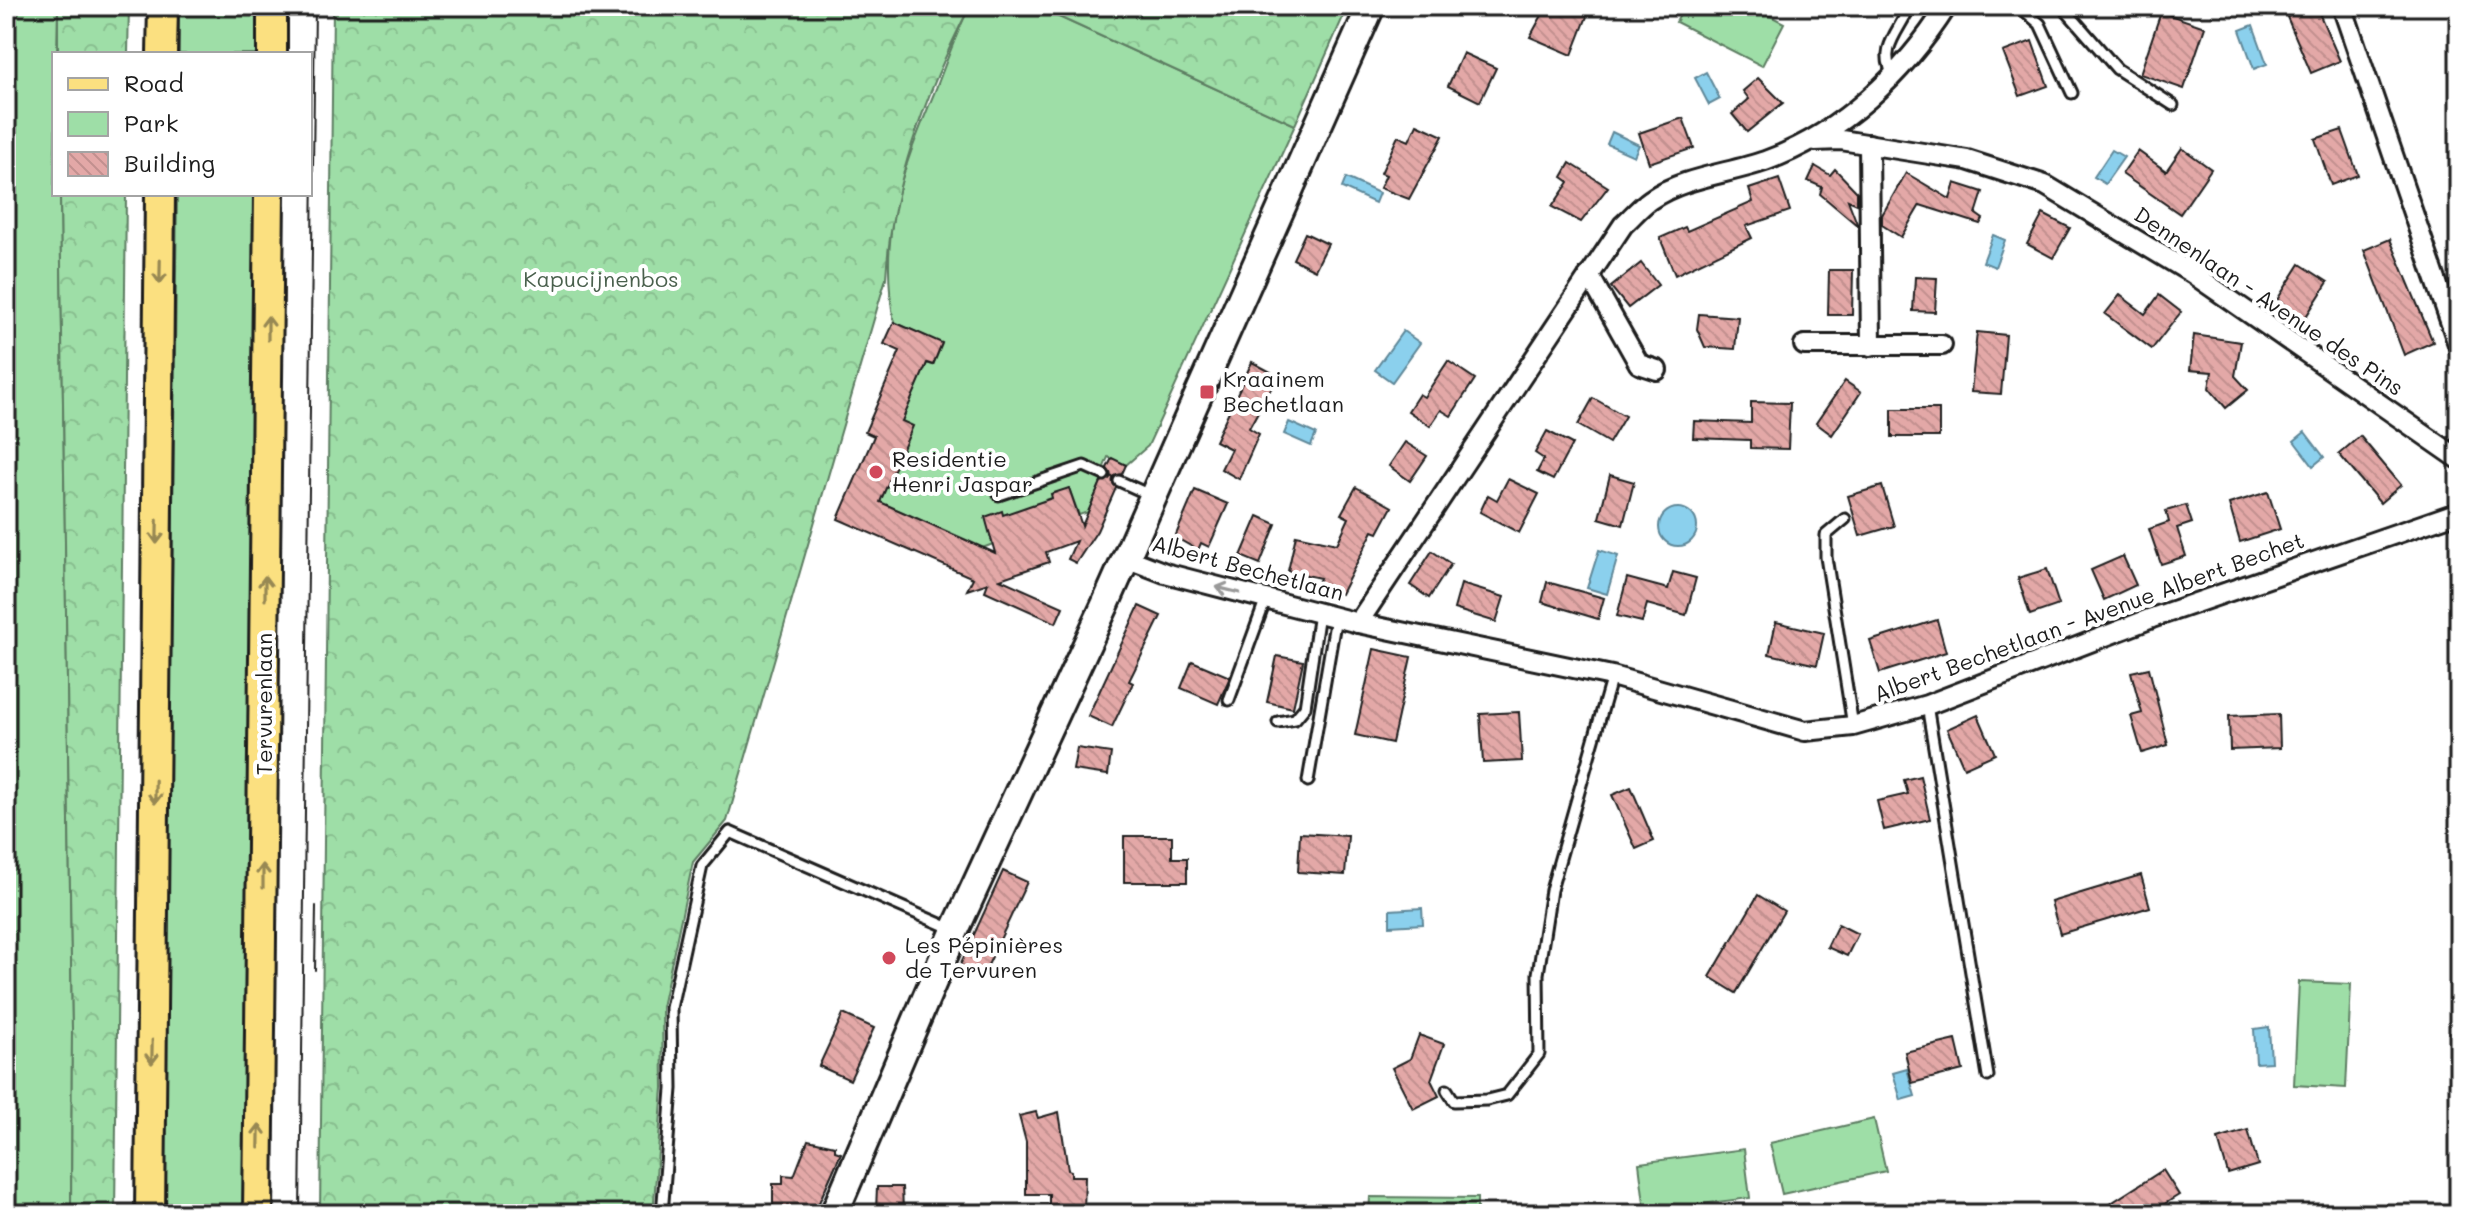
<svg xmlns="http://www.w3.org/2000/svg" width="2465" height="1220" font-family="Mali,sans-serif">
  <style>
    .green { fill: #9edea7; stroke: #5d7d62; stroke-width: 2 }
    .forest { fill: url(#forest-crowns); stroke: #5d7d62; stroke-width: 2 }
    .water { fill: #8bd0ed; stroke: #5f8899; stroke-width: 2 }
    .building { fill: url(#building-back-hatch); stroke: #1c1c1c; stroke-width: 2 }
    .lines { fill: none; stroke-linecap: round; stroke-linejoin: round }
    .lane-casing { stroke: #1c1c1c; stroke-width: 15 }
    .street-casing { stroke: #1c1c1c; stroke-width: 24 }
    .secondary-casing { stroke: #1c1c1c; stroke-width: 32 }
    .primary-casing { stroke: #1c1c1c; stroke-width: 34 }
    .lane { stroke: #fff; stroke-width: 9 }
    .street { stroke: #fff; stroke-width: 18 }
    .secondary { stroke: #fff; stroke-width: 26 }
    .primary { stroke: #fbe080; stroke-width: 28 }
    .tram { stroke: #1c1c1c; stroke-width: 2 }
    .oneway { stroke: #978853 }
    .oneway2 { stroke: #999 }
    .poi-dot { fill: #d1495b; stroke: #fff; stroke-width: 3 }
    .labels { text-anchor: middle; stroke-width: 8; stroke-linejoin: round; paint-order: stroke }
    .park-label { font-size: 22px; fill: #4a604d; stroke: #fff }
    .street-label { font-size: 22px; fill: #1c1c1c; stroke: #fff }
    .poi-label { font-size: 22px; fill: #1c1c1c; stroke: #fff; text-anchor: start }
  </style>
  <defs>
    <pattern id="forest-crowns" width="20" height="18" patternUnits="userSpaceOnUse" patternTransform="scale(2)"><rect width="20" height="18" fill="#9edea7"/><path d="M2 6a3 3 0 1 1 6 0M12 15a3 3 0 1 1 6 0" fill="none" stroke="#88be8f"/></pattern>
    <pattern id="building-back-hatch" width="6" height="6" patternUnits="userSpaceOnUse" patternTransform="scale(2)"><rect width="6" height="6" fill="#e3a8a7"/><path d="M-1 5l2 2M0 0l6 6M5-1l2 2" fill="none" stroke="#c2908f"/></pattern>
  </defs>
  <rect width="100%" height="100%" fill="#fff"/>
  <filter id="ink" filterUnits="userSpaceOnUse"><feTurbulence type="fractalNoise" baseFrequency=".0125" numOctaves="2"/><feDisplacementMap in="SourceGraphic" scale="16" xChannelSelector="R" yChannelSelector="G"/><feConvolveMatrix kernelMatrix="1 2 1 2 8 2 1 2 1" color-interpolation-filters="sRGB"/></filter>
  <g filter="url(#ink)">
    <g class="green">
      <polygon points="6,6 58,6 54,194 60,194 72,1028 71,1214 6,1214"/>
      <polygon points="179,6 261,6 260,54 179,54"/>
      <path d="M970 6H1035L1295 125 1148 446 1126 465 1108 457 1104 467 1107 469 1088 512 1079 515 1069 488 993 544 977 550 969 541 880 502 901 421 927 363 933 365 942 344 894 322C878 232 901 173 935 91 946 63 956 33 970 6Z"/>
      <polygon points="1685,6 1751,6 1784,23 1762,66 1676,22"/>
      <polygon points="177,194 258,194 244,1214 164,1214"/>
      <polygon points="2299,982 2351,984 2346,1088 2294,1085"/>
      <polygon points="1874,1119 1886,1171 1782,1194 1770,1143"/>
      <polygon points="1744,1149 1750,1198 1645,1211 1639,1163"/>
      <polygon points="1370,1197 1477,1198 1477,1214 1369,1214"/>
    </g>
    <g class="forest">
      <polygon points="58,6 129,6 128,54 58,54"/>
      <path d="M333 6H970C928 88 891 185 886 278L727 821 693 862 662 1007 663 1088 653 1214H320Z"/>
      <polygon points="1035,6 1348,6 1295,125"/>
      <polygon points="60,194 126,194 115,1214 71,1214 72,1028"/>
    </g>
    <g class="water">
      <polygon points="2253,25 2267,64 2254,69 2240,30"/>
      <polygon points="1706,72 1720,99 1709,105 1695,78"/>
      <polygon points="1612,132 1639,145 1634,156 1607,144"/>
      <polygon points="2112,150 2124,157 2105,184 2094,177"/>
      <polygon points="1346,178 1379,193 1375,203 1342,188"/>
      <polygon points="1993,235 2005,240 1995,267 1983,262"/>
      <polygon points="1403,331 1420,343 1392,382 1375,370"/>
      <polygon points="1289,422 1316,434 1311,446 1284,434"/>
      <polygon points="2305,432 2324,457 2313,466 2294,441"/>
      <circle cx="1678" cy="527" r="19"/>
      <polygon points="1599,550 1618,556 1607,594 1587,588"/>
      <polygon points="1422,908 1423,924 1390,926 1390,910"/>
      <polygon points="2269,1027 2271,1062 2256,1063 2254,1029"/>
      <polygon points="1907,1069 1915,1096 1901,1100 1893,1073"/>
    </g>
    <g class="building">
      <polygon points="1547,6 1591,6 1572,55 1530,37"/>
      <polygon points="2312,6 2316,6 2340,61 2311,73 2287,17"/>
      <polygon points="2161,12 2205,27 2184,89 2140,74"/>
      <polygon points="2032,41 2048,86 2020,96 2003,52"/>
      <polygon points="1463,53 1496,68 1480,102 1448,86"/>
      <polygon points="1758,78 1783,103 1747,132 1732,114 1749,99 1743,91"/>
      <polygon points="1683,118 1694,148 1649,163 1639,133"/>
      <polygon points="1417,124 1443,136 1409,199 1380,188 1386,175 1381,173 1398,136 1409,141"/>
      <polygon points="2342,130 2358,175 2331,185 2315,139"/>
      <polygon points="2182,148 2211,169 2180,214 2122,174 2138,151 2166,171"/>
      <polygon points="1570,163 1608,187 1581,222 1552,207 1569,182 1562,177"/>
      <polygon points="1815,166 1830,175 1835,169 1857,192 1857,204 1848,200 1858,226 1820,194 1822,187 1808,181"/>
      <polygon points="1906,173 1950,199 1955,183 1983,192 1976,214 1983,219 1980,224 1920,205 1901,237 1882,225 1882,215"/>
      <polygon points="1779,179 1790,211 1746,226 1752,238 1675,275 1660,238 1685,227 1687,231 1753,202 1749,189"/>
      <polygon points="2043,214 2070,228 2053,258 2027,244"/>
      <polygon points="1305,233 1328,244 1315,270 1293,259"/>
      <polygon points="2390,239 2433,342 2404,355 2364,250"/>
      <polygon points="1641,263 1658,285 1628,308 1611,287"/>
      <polygon points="2300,264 2328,282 2305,318 2277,300"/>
      <polygon points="1829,270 1853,270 1852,315 1828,315"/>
      <polygon points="1915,277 1937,278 1935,312 1913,311"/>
      <polygon points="2120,295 2145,314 2159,295 2181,312 2152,349 2105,314"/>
      <polygon points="1699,314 1738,317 1735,349 1705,347 1697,329"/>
      <polygon points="894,322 942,343 933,365 927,363 902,421 913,426 880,502 995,553 985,517 1002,511 1003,515 1052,498 1051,494 1069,488 1082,526 1101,482 1111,477 1107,468 1112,458 1126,465 1122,474 1113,477 1116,488 1097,531 1076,563 1068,559 1076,541 1046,552 1049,562 1000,579 1063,607 1056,623 985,591 988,583 967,590 973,578 838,519 874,436 865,432 900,351 884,344"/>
      <polygon points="1977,332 2006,335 2001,394 1971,392"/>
      <polygon points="2194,335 2241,342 2235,376 2248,390 2226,408 2209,388 2212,372 2190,370"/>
      <polygon points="1448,361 1475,379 1451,416 1441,410 1430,426 1408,411 1419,394 1424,397"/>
      <polygon points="1252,362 1278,376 1249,428 1259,434 1239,479 1221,469 1231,449 1215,441"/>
      <polygon points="1845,381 1861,392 1832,435 1816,423"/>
      <polygon points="1593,398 1625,416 1609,443 1578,425"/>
      <polygon points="1751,402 1790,403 1788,449 1750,448 1750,440 1693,438 1694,421 1751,423"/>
      <rect x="1892" y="409" width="47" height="28"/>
      <polygon points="1547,431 1572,444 1553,480 1537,472 1544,459 1535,453"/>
      <polygon points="2360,436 2401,485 2380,503 2339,454"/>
      <polygon points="1405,442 1427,456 1410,481 1389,466"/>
      <polygon points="1610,475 1634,482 1623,525 1599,518"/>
      <polygon points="1508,479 1539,494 1519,533 1480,512 1488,495 1497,500"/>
      <polygon points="1882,486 1894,526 1860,536 1848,496"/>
      <polygon points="1356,487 1392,507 1378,533 1373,531 1341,594 1318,583 1320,578 1288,571 1296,535 1337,544 1349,518 1341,514"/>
      <polygon points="1195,490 1228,504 1209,547 1201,543 1198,550 1175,537"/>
      <polygon points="2268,492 2280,529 2240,542 2229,504"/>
      <polygon points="2186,505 2192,523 2177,528 2186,556 2161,564 2149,529 2169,522 2166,511"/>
      <polygon points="1258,516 1276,524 1260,564 1241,556"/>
      <polygon points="1432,551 1451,564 1429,598 1410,585"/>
      <polygon points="2123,556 2136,585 2104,600 2091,570"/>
      <polygon points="2047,569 2059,605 2030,615 2018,578"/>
      <polygon points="1673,572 1696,578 1686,615 1647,604 1642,622 1617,616 1627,578 1668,589"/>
      <polygon points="1547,582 1604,598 1598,619 1542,602"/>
      <polygon points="1461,584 1504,597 1496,622 1454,609"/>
      <polygon points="1139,606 1161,616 1129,681 1133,683 1112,727 1088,716"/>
      <polygon points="1937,620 1946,652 1880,673 1870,641"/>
      <polygon points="1776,622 1824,633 1817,665 1769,654"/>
      <polygon points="1374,649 1411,657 1392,743 1355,735"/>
      <polygon points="1277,656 1303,661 1293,708 1267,702"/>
      <polygon points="1192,661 1230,677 1218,704 1181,688"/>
      <polygon points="2149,668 2168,745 2142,753 2131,716 2142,713 2131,672"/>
      <polygon points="1519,712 1522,761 1483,763 1480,714"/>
      <polygon points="2279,714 2280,748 2230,750 2229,716"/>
      <polygon points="1978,715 1995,754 1964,768 1947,729"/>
      <polygon points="1077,748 1111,753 1108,775 1073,770"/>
      <polygon points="1920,776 1930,819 1884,830 1877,801 1908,794 1904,780"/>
      <polygon points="1631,787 1654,841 1636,849 1612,795"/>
      <polygon points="1300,833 1348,836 1345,875 1298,872"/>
      <polygon points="1124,836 1172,836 1172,858 1187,858 1187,882 1124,882"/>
      <polygon points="1003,871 1027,882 983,976 960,965"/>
      <polygon points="2141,875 2150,907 2060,934 2051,902"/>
      <polygon points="1758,895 1784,911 1736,993 1710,977"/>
      <polygon points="1838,924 1858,934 1847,956 1827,947"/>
      <polygon points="843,1014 874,1028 850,1080 819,1066"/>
      <polygon points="1419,1035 1444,1044 1431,1080 1439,1096 1413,1109 1392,1068 1410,1059"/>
      <polygon points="1956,1040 1963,1070 1912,1083 1905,1052"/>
      <polygon points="1036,1112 1038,1118 1059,1112 1068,1170 1071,1171 1071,1176 1085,1176 1084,1214 1049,1214 1049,1194 1026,1194 1026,1142 1019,1116"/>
      <polygon points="2248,1130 2258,1165 2228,1174 2218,1139"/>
      <polygon points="808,1140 835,1146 835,1151 841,1153 814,1214 773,1214 773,1184 783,1184 783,1175 794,1176"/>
      <polygon points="2163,1170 2179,1195 2148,1214 2094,1214"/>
      <polygon points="877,1187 902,1187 903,1209 876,1210"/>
    </g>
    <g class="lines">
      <defs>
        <g id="lane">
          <polyline points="2019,6 2040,24 2072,93"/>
          <polyline points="2062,6 2117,69 2173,105"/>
          <path d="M1893 75C1878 48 1899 32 1910 6"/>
          <polyline points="1119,481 1150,495"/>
          <polyline points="999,495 1084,466 1104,475"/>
          <polyline points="1845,519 1826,535 1826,557 1853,726"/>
          <polyline points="1229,700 1266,599"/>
          <polyline points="1927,705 1988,1076"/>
          <polyline points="1278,722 1295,719 1305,707 1319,613"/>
          <polyline points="1308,781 1336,617"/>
          <polyline points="1447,1090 1454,1101 1487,1100 1507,1095 1539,1054 1538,974 1551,890 1612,676"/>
          <polyline points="662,1214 672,1089 671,1008 702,866 730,832 952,929"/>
        </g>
        <g id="street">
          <polyline points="2342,6 2459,347"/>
          <polyline points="1815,141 1841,140 1967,160 2045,185 2193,274 2459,459"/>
          <polyline points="1869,144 1871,346"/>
          <polyline points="1589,275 1639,364 1657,370"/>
          <polyline points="1804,345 1942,345"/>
          <polyline points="1126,558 1165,573 1358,623 1612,676 1805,731 1853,726 1927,705 2152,618 2459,512"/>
          <path d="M1358 623 1623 225C1632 217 1640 207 1650 200 1683 177 1728 174 1765 161 1841 134 1904 74 1947 6"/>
        </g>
        <polyline id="secondary" points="834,1214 955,930 1106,603 1371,6"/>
        <g id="primary">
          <polyline points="162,54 163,6"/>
          <polyline points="272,54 272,6"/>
          <polyline points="150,1214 160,194"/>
          <polyline points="258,1214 269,194"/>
        </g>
      </defs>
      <use href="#lane" class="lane-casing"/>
      <use href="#street" class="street-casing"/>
      <use href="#secondary" class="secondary-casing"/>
      <use href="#primary" class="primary-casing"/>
      <use href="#lane" class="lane"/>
      <use href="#street" class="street"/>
      <use href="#secondary" class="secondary"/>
      <use href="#primary" class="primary"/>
      <g class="tram">
        <polyline points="315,970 316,906"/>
        <polyline points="300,1214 315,6"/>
      </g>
    </g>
    <defs><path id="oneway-shaft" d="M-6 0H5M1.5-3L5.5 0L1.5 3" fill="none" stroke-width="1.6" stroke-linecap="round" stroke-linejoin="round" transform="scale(2)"/></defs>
    <g class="oneway">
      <use href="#oneway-shaft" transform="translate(160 272) rotate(91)"/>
      <use href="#oneway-shaft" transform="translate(268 328) rotate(-90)"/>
      <use href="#oneway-shaft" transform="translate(157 532) rotate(91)"/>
      <use href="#oneway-shaft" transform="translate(265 588) rotate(-90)"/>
      <use href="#oneway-shaft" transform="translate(155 792) rotate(91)"/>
      <use href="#oneway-shaft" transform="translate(263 876) rotate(-90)"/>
      <use href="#oneway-shaft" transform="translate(152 1052) rotate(91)"/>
      <use href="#oneway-shaft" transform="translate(259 1136) rotate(-89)"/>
    </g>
    <use class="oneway2" href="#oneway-shaft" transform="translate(1228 590) rotate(-166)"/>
  </g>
  <g class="poi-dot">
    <rect x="1199" y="384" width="16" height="16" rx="4"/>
    <circle cx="876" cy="472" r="8"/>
    <circle cx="889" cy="958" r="8"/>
  </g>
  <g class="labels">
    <g class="park-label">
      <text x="601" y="287">Kapucijnenbos</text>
    </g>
    <g class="street-label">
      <text transform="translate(2269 301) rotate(34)" y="8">Dennenlaan - Avenue des Pins</text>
      <text transform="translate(1248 568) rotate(15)" y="8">Albert Bechetlaan</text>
      <text transform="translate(2089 617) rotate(-20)" y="8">Albert Bechetlaan - Avenue Albert Bechet</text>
      <text transform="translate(264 704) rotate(-90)" y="8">Tervurenlaan</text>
    </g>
    <g class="poi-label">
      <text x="1223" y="387">Kraainem<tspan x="1223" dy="25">Bechetlaan</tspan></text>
      <text x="892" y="467">Residentie<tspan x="892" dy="25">Henri Jaspar</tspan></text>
      <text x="905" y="953">Les Pépinières<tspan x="905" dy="25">de Tervuren</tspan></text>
    </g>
  </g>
  <rect width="2465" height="1220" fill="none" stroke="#fff" stroke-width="32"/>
  <rect x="16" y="16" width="2433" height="1188" fill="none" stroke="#1c1c1c" stroke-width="3" filter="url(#ink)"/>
  <rect x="52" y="52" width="260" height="144" fill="#ffffff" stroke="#a4a4a4" stroke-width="2"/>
  <rect x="68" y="78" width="40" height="12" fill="#fbe080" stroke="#a4a4a4" stroke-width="2"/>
  <text x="124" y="92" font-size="24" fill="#1c1c1c">Road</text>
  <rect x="68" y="112" width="40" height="24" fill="#9edea7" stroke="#a4a4a4" stroke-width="2"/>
  <text x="124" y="132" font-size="24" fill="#1c1c1c">Park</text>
  <rect x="68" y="152" width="40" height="24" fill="url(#building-back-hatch)" stroke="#a4a4a4" stroke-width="2"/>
  <text x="124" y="172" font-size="24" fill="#1c1c1c">Building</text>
</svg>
